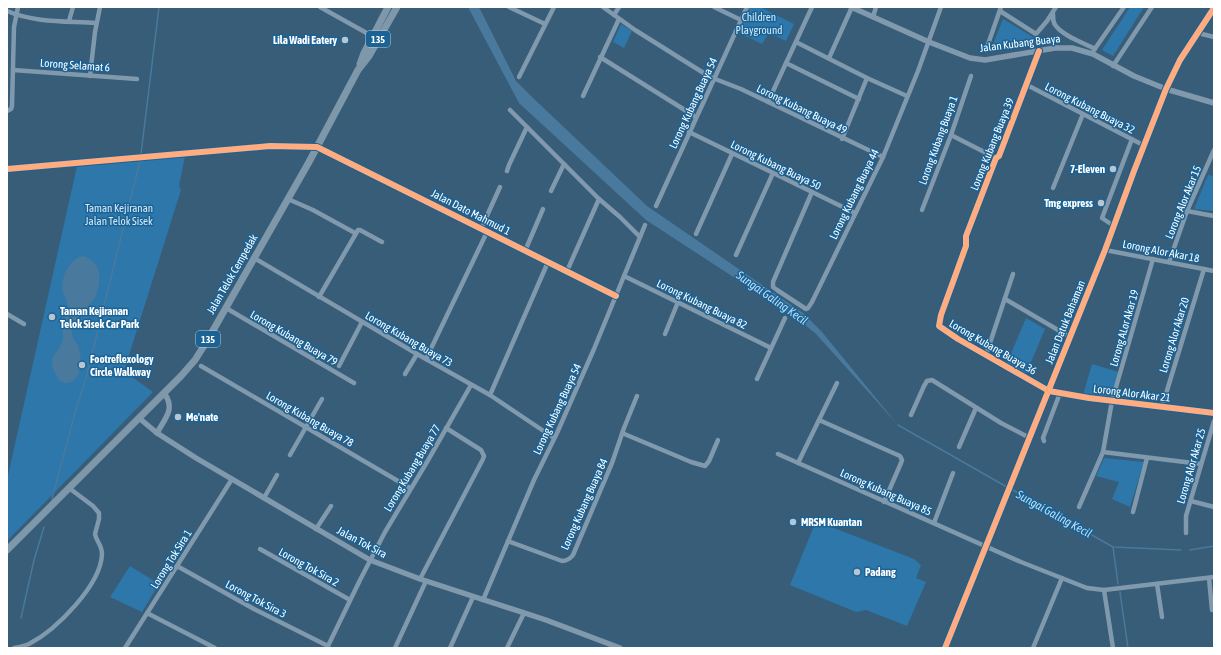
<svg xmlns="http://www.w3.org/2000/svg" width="1221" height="655" font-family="'Asap Condensed',sans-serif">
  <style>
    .green { fill: #2d77aa }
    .water { fill: #49799c }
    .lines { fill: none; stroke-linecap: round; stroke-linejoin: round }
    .stream { stroke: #49799c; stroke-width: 1.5 }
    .minor { stroke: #8099ac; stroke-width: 4.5 }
    .tertiary { stroke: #8099ac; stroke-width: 5.5 }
    .primary { stroke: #7e98aa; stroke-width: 7 }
    .cycleway-casing { stroke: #1b6295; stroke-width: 8 }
    .cycleway { stroke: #ffac80; stroke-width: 6 }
    .poi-dot { fill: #b9c6d0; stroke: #1b6295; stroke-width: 1.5 }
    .labels { text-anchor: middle; stroke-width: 3; stroke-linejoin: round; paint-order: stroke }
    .shield { fill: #1b6295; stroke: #bbd0df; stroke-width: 1 }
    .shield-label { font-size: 10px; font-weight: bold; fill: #fff }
    .park-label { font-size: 11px; fill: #d4ebfb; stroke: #1b6295 }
    .poi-label { font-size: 11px; font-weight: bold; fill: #fff; stroke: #1b6295; text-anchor: start }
    .street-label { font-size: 11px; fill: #fff; stroke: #1b6295 }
    .water-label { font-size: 12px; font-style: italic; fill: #badef6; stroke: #1b6295 }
  </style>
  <rect width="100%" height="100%" fill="#375d79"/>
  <g class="green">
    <polygon points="750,7 760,7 794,24 786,41 769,33 762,44 739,33"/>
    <polygon points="1130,7 1144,7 1113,56 1102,50"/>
    <polygon points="1003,19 1041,42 1041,44 990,52"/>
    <polygon points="621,24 632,31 624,48 613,42"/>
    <polygon points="185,156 179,186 181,190 124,371 153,392 7,541 7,480 77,166"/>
    <polygon points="1208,175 1214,176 1214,211 1194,209"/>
    <polygon points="1026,318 1045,329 1026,374 1007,363"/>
    <polygon points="1092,364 1119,372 1111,398 1083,395"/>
    <polygon points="1104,458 1144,462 1130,507 1112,499 1119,482 1096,476"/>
    <polygon points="816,521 914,559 921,565 916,578 926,582 907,626 866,610 856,612 790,585"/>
    <polygon points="130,566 159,584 142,612 110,597"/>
  </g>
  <g class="water">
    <polygon points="468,7 479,7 516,81 530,95 647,206 803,313 822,332 898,425 816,334 799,320 646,220 519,103"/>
    <path d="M83 256C96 260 101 269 99 284 98 288 97 294 95 298 87 309 75 316 72 330 70 337 76 340 78 346 83 357 82 385 65 383 60 382 58 379 56 375 45 355 60 354 63 339 64 335 62 331 62 327 63 321 67 316 68 310 69 303 65 299 63 292 60 278 69 259 83 256Z"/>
  </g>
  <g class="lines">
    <g class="stream">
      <polyline points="141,154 159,7"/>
      <polyline points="898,425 1007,487"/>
      <polyline points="1011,489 1113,547 1181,550"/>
      <polyline points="52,499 76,409 86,378 140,161"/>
      <polyline points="1113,547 1118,584"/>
      <polyline points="1190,550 1214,546"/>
      <polyline points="1120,592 1128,648"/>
      <polyline points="21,618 34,560 44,527"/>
    </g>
    <g class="minor">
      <polyline points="320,7 372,36"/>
      <polyline points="509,7 545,24"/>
      <polyline points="603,7 635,30 710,77 741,89 883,157"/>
      <polyline points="714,7 741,20"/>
      <path d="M7 11C35 23 66 21 96 23"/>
      <polyline points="1000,11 1036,34 1047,21 1056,7"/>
      <path d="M1053 14C1053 19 1053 23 1056 26 1063 36 1084 43 1095 49"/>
      <polyline points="614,15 619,7"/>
      <polyline points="873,17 876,7"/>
      <polyline points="69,21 73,7"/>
      <polyline points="1198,33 1214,37"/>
      <polyline points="796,42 867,78 907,96"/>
      <polyline points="986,50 1001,7"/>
      <polyline points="1094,50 1124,7"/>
      <polyline points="1039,51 999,156 996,158 966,236 966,246 941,315 939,326 958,339 1049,391 1089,398 1214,413"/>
      <polyline points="600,57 696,117"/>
      <polyline points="829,58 852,7"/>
      <polyline points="786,63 859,99"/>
      <polyline points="1113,66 1152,7"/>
      <polyline points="13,70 137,79"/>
      <polyline points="90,76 95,32 100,7"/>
      <polyline points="519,77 554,7"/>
      <polyline points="1027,85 1145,146"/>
      <polyline points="583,96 619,19"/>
      <polyline points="768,102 812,7"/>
      <polyline points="510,110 599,199 620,217 640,237"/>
      <polyline points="7,111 11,109 12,106 14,27 18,7"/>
      <polyline points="689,132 855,213"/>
      <polyline points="951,135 996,158"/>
      <polyline points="842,139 867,78"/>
      <polyline points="317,147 616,296"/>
      <polyline points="507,171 509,165 527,127"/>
      <polyline points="1053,188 1083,114"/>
      <polyline points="551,191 564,164"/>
      <polyline points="812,192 773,282 773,287 777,290 806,309 808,308 812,302 883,157 918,71 941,7"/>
      <polyline points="288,199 313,210 355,233"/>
      <polyline points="656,206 747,7"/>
      <polyline points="922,210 951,135 971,76"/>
      <polyline points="1187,211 1214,216"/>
      <polyline points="1114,226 1102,218 1132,139"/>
      <polyline points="481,229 500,187"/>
      <polyline points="696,234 732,154"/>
      <polyline points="1105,250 1214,271"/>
      <polyline points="525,251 543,209"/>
      <polyline points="736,255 773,173"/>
      <polyline points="254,258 417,354 490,395 554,438"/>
      <polyline points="1153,259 1112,401 1103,452 1201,464"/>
      <polyline points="1169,262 1187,211 1214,150"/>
      <polyline points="567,271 599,199"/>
      <polyline points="624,276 771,348"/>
      <polyline points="319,297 358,230 360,230 382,242"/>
      <polyline points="1005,299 1070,337"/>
      <polyline points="226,308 354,383"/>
      <polyline points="7,314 24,324"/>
      <polyline points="665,334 678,302"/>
      <polyline points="986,355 1013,274"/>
      <polyline points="426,359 487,232"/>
      <polyline points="201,366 410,488"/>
      <polyline points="339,366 362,322"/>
      <polyline points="405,374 417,354"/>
      <polyline points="757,379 785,318"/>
      <polyline points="490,395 548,262"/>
      <polyline points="1162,407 1204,269"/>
      <polyline points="911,415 924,386 927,381 932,380 1001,423 1030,438"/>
      <polyline points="819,420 900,456 902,460 901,463 884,502"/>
      <polyline points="622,433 691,462 705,466 709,461 718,440"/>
      <polyline points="1044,441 1043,438 1060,393"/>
      <polyline points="959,447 976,408"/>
      <polyline points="778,454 1021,562 1087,588 1104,590 1214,577"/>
      <polyline points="290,455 322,399"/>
      <polyline points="798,463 837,383"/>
      <polyline points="264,498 277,475"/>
      <polyline points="1191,501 1214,507"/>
      <polyline points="1079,507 1103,452"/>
      <polyline points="1133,512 1147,458"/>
      <polyline points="934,523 953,473"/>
      <polyline points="316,529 331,506"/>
      <polyline points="1186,533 1186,516 1214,421"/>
      <path d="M508 541 562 561C567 561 570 559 573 555L612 463 624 428 637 396"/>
      <polyline points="260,549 350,600"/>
      <polyline points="177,566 254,609 328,646"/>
      <polyline points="1209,578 1212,610"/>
      <polyline points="420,579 483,459 484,456 481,450 446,428"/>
      <polyline points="1157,584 1162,617"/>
      <polyline points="1104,590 1113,648"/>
      <polyline points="483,600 534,480 557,433 594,349 645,225"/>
      <polyline points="147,613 215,648"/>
      <path d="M14 648C19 647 24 646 29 644 56 630 101 585 102 554 102 545 96 541 95 534L99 519V513L93 506 69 488"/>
      <polyline points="125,648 232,479"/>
      <polyline points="327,648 360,580 385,532 427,462 471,385"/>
      <polyline points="395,648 426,581"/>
      <polyline points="450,648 473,597"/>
      <polyline points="507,648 524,613"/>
      <polyline points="1033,648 1062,578"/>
    </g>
    <g class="tertiary">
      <polyline points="851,7 929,42 970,58 985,60 1055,48 1072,48 1093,54 1134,76 1166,89 1214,103"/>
      <polyline points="7,169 270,146 317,147"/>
      <polyline points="139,418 157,433 196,458 370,560 420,579 546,620 620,648"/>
      <path d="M157 433C165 418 176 409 164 393"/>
      <polyline points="945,648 1105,250 1134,171 1166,89 1180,60 1214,8"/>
    </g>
    <g class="primary">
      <polyline points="360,64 364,53 388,7"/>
      <polyline points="7,550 181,376 195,360 207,341 309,162 358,70 369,56 397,7"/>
    </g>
    <defs>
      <g id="cycleway">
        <polyline points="1039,51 999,156 996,158 966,236 966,246 941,315 939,326 958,339 1049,391 1089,398 1214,413"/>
        <polyline points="7,169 270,146 317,147 616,296"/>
        <polyline points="945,648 1105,250 1134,171 1166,89 1180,60 1214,8"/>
      </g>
    </defs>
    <use href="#cycleway" class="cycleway-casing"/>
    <use href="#cycleway" class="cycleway"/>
  </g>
  <g class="poi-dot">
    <circle cx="345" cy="40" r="4"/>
    <circle cx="1113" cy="169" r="4"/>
    <circle cx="1101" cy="203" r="4"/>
    <circle cx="52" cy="317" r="4"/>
    <circle cx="82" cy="365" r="4"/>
    <circle cx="178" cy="417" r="4"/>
    <circle cx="793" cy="522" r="4"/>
    <circle cx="857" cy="572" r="4"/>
  </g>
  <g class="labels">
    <g class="shield">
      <rect x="366" y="31" width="24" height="16" rx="3"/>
      <rect x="196" y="331" width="24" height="16" rx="3"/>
    </g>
    <g class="shield-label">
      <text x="378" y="43">135</text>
      <text x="208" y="343">135</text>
    </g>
    <g class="park-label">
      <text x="759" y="21">Children<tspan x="759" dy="13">Playground</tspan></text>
      <text x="119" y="212">Taman Kejiranan<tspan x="119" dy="13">Jalan Telok Sisek</tspan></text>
    </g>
    <g class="poi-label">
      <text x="337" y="44" text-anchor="end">Lila Wadi Eatery</text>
      <text x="1105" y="173" text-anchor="end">7-Eleven</text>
      <text x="1093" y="207" text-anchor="end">Tmg express</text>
      <text x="60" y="315">Taman Kejiranan<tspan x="60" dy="13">Telok Sisek Car Park</tspan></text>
      <text x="90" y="363">Footreflexology<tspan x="90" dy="13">Circle Walkway</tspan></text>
      <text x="186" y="421">Me'nate</text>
      <text x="801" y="526">MRSM Kuantan</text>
      <text x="865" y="576">Padang</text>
    </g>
    <g class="street-label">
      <text transform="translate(1020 43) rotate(-7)" y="4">Jalan Kubang Buaya</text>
      <text transform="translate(75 65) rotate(4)" y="4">Lorong Selamat 6</text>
      <text transform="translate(693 103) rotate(-65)" y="4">Lorong Kubang Buaya 54</text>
      <text transform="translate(1090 108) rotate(27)" y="4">Lorong Kubang Buaya 32</text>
      <text transform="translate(802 109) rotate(26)" y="4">Lorong Kubang Buaya 49</text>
      <text transform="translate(938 140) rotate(-70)" y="4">Lorong Kubang Buaya 1</text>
      <text transform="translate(992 144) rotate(-68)" y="4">Lorong Kubang Buaya 39</text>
      <text transform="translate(776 165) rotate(26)" y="4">Lorong Kubang Buaya 50</text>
      <text transform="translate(854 194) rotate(-64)" y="4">Lorong Kubang Buaya 44</text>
      <text transform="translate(1183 202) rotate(-68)" y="4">Lorong Alor Akar 15</text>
      <text transform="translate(471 212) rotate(27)" y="4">Jalan Dato Mahmud 1</text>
      <text transform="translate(1161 251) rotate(11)" y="4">Lorong Alor Akar 18</text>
      <text transform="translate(232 274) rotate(-60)" y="4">Jalan Telok Cempedak</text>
      <text transform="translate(702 304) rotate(26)" y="4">Lorong Kubang Buaya 82</text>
      <text transform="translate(1065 322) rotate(-68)" y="4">Jalan Datuk Bahaman</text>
      <text transform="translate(1124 328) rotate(-74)" y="4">Lorong ALor Akar 19</text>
      <text transform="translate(1174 335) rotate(-73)" y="4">Lorong Alor Akar 20</text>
      <text transform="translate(294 338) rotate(30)" y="4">Lorong Kubang Buaya 79</text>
      <text transform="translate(409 339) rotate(30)" y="4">Lorong Kubang Buaya 73</text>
      <text transform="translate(993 347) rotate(30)" y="4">Lorong Kubang Buaya 36</text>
      <text transform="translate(1132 393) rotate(7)" y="4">Lorong Alor Akar 21</text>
      <text transform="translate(557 409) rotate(-65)" y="4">Lorong Kubang Buaya 54</text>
      <text transform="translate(310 419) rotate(30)" y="4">Lorong Kubang Buaya 78</text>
      <text transform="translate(1191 466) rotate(-74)" y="4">Lorong Alor Akar 25</text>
      <text transform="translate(412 468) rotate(-59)" y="4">Lorong Kubang Buaya 77</text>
      <text transform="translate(886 492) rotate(24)" y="4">Lorong Kubang Buaya 85</text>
      <text transform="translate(584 504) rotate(-66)" y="4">Lorong Kubang Buaya 84</text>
      <text transform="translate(362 542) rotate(28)" y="4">Jalan Tok Sira</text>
      <text transform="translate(171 559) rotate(-58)" y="4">Lorong Tok Sira 1</text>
      <text transform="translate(309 567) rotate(29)" y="4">Lorong Tok Sira 2</text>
      <text transform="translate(256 599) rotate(28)" y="4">Lorong Tok Sira 3</text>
    </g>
    <g class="water-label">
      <text transform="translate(772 298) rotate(35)" y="4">Sungai Galing Kecil</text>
      <text transform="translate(1054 514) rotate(29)" y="4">Sungai Galing Kecil</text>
    </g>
  </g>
  <rect width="1221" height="655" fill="none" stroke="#ffffff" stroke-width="16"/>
</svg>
